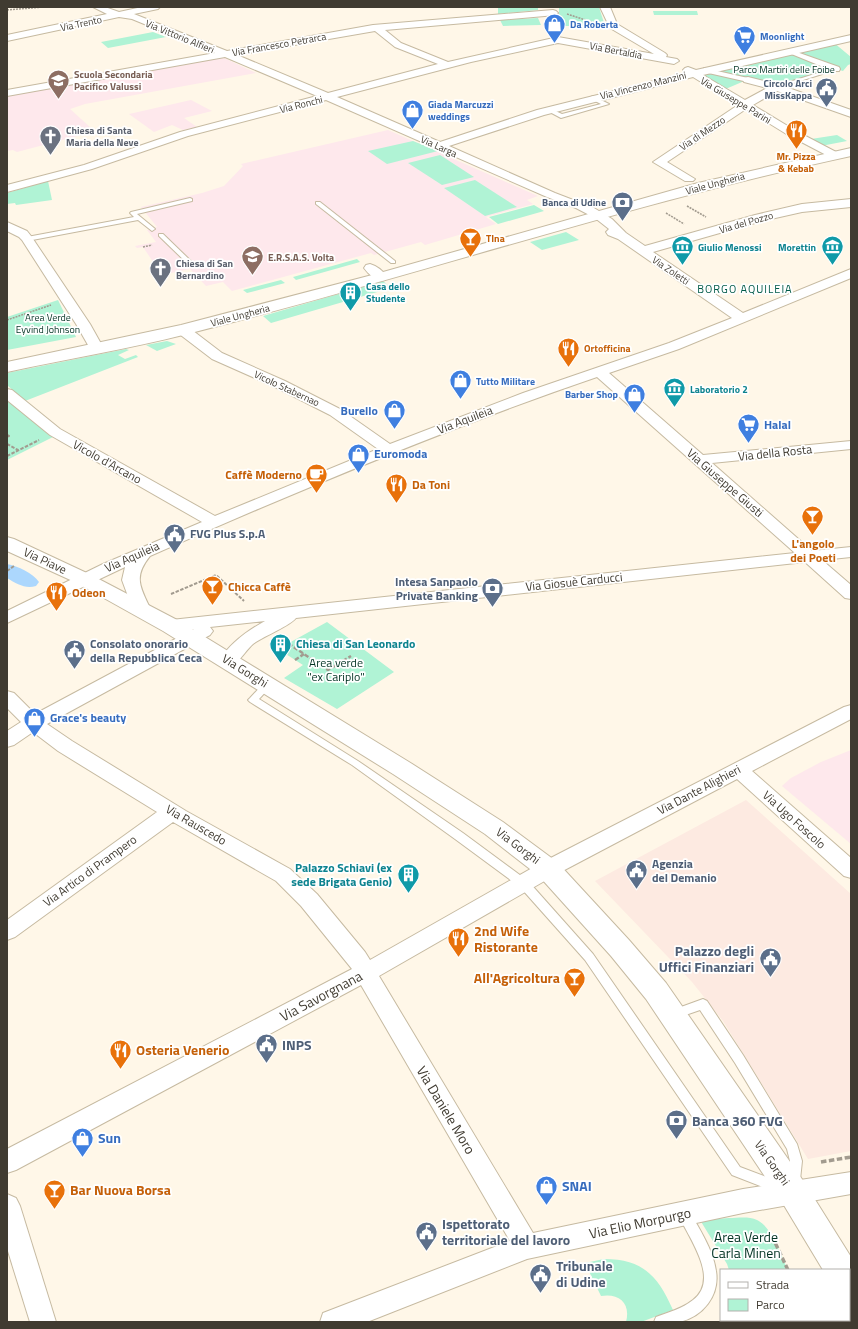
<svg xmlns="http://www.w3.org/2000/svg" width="858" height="1329" font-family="'Titillium Web',sans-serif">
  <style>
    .commercial { fill: #fdeae1 }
    .education { fill: #fee8ec }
    .green { fill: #b0f3d5 }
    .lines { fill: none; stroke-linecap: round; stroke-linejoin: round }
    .canal { fill: #acd7fd; fill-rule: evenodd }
    .service-casing { stroke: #c6baa1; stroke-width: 2 }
    .pedestrian-casing { stroke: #c6baa1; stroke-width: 2 }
    .minor-casing { stroke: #c6baa1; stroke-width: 2 }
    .tertiary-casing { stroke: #c6baa1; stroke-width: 2 }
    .path-far3 { stroke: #a29b8f; stroke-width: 1.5; stroke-dasharray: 2 1; stroke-linecap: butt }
    .path-far2 { stroke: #a29b8f; stroke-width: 2; stroke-dasharray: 3.5 1.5; stroke-linecap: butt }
    .path-far1 { stroke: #a29b8f; stroke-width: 2.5; stroke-dasharray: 4.5 2; stroke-linecap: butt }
    .path { stroke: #a29b8f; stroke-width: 3.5; stroke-dasharray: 5.5 2.5; stroke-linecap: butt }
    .service { fill: #fff; fill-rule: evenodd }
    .pedestrian { fill: #fff; fill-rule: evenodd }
    .minor { fill: #fff; fill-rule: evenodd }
    .tertiary { fill: #fff; fill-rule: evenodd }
    .labels { text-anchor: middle; stroke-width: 3.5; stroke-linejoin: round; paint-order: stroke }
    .far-street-label { font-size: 10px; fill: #403b31; stroke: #fff }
    .far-shop-label { font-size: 10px; font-weight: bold; fill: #366cbe; stroke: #fff; text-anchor: start }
    .far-park-label { font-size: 10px; fill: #033424; stroke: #fff }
    .far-education-label { font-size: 10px; font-weight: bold; fill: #785e54; stroke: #fff; text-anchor: start }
    .far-service-label { font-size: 10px; font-weight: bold; fill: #4e5e75; stroke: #fff; text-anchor: end }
    .far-worship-label { font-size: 10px; font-weight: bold; fill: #5b616d; stroke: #fff; text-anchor: start }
    .far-food-label { font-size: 10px; font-weight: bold; fill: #c56008; stroke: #fff; text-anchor: start }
    .far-culture-label { font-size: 10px; font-weight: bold; fill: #0d838f; stroke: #fff; text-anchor: start }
    .far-neighbourhood-label { font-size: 11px; letter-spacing: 1px; fill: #005a48; stroke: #fff }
    .shop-label { font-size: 12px; font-weight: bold; fill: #366cbe; stroke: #fff; text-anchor: start }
    .street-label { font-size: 12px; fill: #403b31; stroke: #fff }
    .food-label { font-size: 12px; font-weight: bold; fill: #c56008; stroke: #fff; text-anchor: start }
    .service-label { font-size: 12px; font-weight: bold; fill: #4e5e75; stroke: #fff; text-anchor: start }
    .culture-label { font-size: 12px; font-weight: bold; fill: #0d838f; stroke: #fff; text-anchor: start }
    .park-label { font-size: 12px; fill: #033424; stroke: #fff }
    .near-food-label { font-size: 14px; font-weight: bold; fill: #c56008; stroke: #fff; text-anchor: start }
    .near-service-label { font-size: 14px; font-weight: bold; fill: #4e5e75; stroke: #fff; text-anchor: start }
    .near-street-label { font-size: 14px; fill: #403b31; stroke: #fff }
    .near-shop-label { font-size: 14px; font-weight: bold; fill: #366cbe; stroke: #fff; text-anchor: start }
    .near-park-label { font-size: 14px; fill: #033424; stroke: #fff }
  </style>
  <rect width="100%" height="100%" fill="#fff7e8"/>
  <polygon class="commercial" points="746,800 851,894 851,1151 808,1159 723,1021 692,982 595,881"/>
  <g class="education">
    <polygon points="220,56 256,73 85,104 70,109 91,128 89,133 17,152 13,150 7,151 7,95"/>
    <polygon points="191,100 212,111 184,118 197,127 183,130 172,125 154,132 129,114"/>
    <polygon points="388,130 538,196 527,200 533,204 486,217 496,224 425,245 421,242 374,255 371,253 232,291 223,282 206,286 190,269 171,273 168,271 160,272 143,247 137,248 135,246 156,242 147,230 157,227 141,207 202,193 224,186 243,166 241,164"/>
    <polygon points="851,750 851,844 782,786 791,778 821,762"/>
  </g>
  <g class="green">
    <polygon points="498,7 538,7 538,10 498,14"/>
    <polygon points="559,7 599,7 605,26 559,26"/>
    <polygon points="653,11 697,11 698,15 654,15"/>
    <polygon points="538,18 541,25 503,26 500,20"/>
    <polygon points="153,32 166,37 108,48 101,42"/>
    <polygon points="833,42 851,57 851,64 848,65 843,71 836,69 781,85 749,79 721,91 692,73"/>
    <polygon points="837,135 847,141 821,146 811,139"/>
    <polygon points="413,141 438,151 387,164 368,151"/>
    <polygon points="440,155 474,177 442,185 408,163"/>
    <polygon points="475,180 517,207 485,216 444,188"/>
    <polygon points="48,181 52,200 16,205 15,203 7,204 7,193"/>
    <polygon points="534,205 544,211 498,224 489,217"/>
    <polygon points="566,232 579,240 542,250 530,242"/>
    <polygon points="357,259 360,262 296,280 293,277"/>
    <polygon points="281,280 285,283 247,293 243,290"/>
    <polygon points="383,281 391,288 271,323 263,316"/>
    <polygon points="58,300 76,337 7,350 7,317"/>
    <polygon points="167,341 176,344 157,351 146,345"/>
    <polygon points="126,349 129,350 118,355 125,359 136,355 138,357 25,401 7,385 7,373"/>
    <polygon points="7,396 55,436 7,460"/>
    <polygon points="327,622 394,672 337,709 284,678 303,665 278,649"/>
    <path d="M729 1218C737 1218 749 1216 757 1220 772 1227 781 1256 788 1270H729L727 1264 700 1220Z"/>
    <path d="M604 1259C643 1259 658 1276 673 1310L641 1322H626C631 1303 619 1293 601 1296L585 1263Z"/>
    <polygon points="725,1320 812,1320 813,1322 724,1322"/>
  </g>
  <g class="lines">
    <path class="canal" d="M7 564C18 566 33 573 39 582L36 586C25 589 17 584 7 578Z"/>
    <defs>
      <g id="service">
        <polygon points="834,68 838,69 778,88 773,87"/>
        <polygon points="593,96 609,104 561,118 546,110 551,109 562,114 601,104 591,99 591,97"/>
        <polygon points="190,198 192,199 192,201 137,214 154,228 155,229 152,231 138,220 27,241 24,239 27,237 134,217 130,213 131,212"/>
        <polygon points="316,202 320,202 395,261 395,263 391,263 316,204"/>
        <polygon points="159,234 163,234 194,264 194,266 190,266 159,236"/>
        <polygon points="267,682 272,685 259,699 358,761 463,833 528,881 593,954 740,1167 785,1184 787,1188 785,1192 781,1194 732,1175 585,960 520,887 455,839 352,765 250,702 248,700 250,698 264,683"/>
        <polygon points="703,999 707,1001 743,1055 797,1144 802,1161 800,1180 798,1184 794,1186 790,1184 788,1180 790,1161 787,1149 735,1063 700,1010 674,1019 670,1017 668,1014 670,1011"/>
        <path d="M684 1208 689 1210C699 1229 713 1249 716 1271 720 1295 703 1317 679 1322 671 1323 662 1322 654 1322L656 1317C669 1312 682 1309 693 1300 721 1279 688 1237 678 1214L679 1210Z"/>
      </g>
      <g id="pedestrian">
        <polygon points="791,50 839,67 840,69 839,71 833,71 789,53 789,51"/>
        <polygon points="704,68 748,78 752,80 748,82 704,72"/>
      </g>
      <g id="minor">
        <path d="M93 7H105L119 12 142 7H160L158 9 134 14 227 51 373 25 553 10 556 11 558 13 556 15 385 30 401 43 448 62 558 37 654 54 610 28 600 7H610L617 24 665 53 667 55 666 57 677 59 679 61 674 64 558 43 471 62 337 97 440 142 537 110 686 73 683 70 685 68 688 67 696 70 851 35V41L703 75 745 100 767 88 744 82 743 80 744 78 748 77 780 85 851 110V117L777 91 753 105 796 131 838 153 840 155 838 157H830L788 135 746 109 667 162 695 179 693 181H685L653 162 738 105 693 77 544 115 449 146 555 193 594 208 612 219 626 233 645 246 755 215 802 204 851 199V207L802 212 762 221 653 252 743 313 851 269V278L679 349 609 373 703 455 851 441V449L712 463 812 551 851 547V557L822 560 851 585V599L845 598 805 562 296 618C290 626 264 636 253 644 242 654 237 669 222 665L219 661C230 643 247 631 265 621L210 627 213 631 210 635 47 724 72 741 186 811 290 869 317 894 365 952 370 960 541 863 844 707 851 705V719L752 771 851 858V878L844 876 737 779 555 875 379 976 533 1233 743 1189 851 1172V1194L743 1213 527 1259 367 1322H320L323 1313 510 1241 361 985 16 1170 7 1173V1149L352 969 301 906 276 881 173 822 15 937 7 940V920L157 812 58 751 33 732 14 745 7 747V731L21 722 7 708V691L14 693 35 714 194 629 171 632 165 630 162 626 165 622 171 620 795 553 597 377C445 429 297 491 150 556 133 577 140 587 151 610L148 614 142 615 136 614 133 610 122 580 125 567 7 623V611L103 564 202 522 50 435 7 400V389L12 390 60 429 215 516 378 449 330 415 275 387 212 359 178 333 176 330 178 327H188L222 353 285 381 340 409 390 444 523 393 669 343 732 318 618 239 608 235 606 232 609 229 595 218 576 208 547 197 326 100 188 136 92 169 7 192V185L84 165 180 132 317 96 225 57 7 96V90L215 53 132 19 119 17 7 41V35L107 14ZM375 31 395 47 438 64 328 93 237 55Z"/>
        <polygon points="7,222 27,231 31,236 90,324 104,349 102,352 97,353 92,352 76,324 22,240 19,237 7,231"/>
        <path d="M370 264C377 266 383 271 387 277L385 280C377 282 369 275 364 268L366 265Z"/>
        <polygon points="7,1194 16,1198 20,1206 56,1322 30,1322 7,1248"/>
      </g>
      <g id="tertiary">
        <path d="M851 148V156C627 204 409 278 187 334 128 349 67 359 7 372V362L181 325 376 274 698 183Z"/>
        <polygon points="7,537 14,539 91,575 179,621 409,762 503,822 557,862 629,940 666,983 804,1182 851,1257 851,1281 849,1282 849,1270 823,1270 782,1202 646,999 611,956 539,876 485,834 393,774 163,631 77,583 7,551"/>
      </g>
    </defs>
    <use href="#service" class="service-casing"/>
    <use href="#pedestrian" class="pedestrian-casing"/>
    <use href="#minor" class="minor-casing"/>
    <use href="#tertiary" class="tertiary-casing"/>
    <g class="path-far3">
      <polyline points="7,10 44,7"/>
      <polyline points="567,14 595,23"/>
      <polyline points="687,206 706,217"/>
      <polyline points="666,213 684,224"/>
      <polyline points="143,247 152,245"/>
      <polyline points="7,320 51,305"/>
    </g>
    <g class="path-far2">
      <polyline points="7,435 9,436 7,437"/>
      <polyline points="7,444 18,450"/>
      <polyline points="7,456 39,440"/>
      <polyline points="7,571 14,566"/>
      <polyline points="171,594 216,575 244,601"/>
    </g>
    <g class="path-far1">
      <polyline points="283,640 328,670 351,656"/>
      <polyline points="295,660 304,654"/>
    </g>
    <g class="path">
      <polyline points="821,1162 851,1157"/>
      <polyline points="772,1236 788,1270"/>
      <polyline points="812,1320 813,1322"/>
    </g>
    <use href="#service" class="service"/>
    <use href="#pedestrian" class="pedestrian"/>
    <use href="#minor" class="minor"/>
    <use href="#tertiary" class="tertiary"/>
  </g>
  <defs>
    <symbol id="shop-pin" viewBox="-11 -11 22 30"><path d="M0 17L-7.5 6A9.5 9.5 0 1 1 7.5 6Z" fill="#3f7fe0" stroke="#fff"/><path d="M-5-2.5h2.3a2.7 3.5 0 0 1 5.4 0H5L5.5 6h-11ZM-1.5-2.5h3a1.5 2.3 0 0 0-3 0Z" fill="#fff"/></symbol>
    <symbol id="supermarket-pin" viewBox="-11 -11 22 30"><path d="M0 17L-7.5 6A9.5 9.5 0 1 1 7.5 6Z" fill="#3f7fe0" stroke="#fff"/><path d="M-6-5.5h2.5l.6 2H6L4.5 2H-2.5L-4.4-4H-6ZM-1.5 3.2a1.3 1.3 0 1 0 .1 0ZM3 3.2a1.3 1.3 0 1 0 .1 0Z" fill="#fff"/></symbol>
    <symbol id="school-pin" viewBox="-11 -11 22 30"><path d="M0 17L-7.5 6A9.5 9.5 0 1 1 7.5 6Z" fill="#8d6e63" stroke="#fff"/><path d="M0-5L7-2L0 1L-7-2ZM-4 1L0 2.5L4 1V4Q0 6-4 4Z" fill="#fff"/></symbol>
    <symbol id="civic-pin" viewBox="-11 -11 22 30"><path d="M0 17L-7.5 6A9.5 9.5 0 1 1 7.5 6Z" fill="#5c6f8a" stroke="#fff"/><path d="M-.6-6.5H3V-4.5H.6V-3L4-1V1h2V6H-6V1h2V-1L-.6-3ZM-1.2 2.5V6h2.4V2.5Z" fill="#fff"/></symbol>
    <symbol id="restaurant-pin" viewBox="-11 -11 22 30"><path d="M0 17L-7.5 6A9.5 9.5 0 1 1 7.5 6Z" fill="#e8710a" stroke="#fff"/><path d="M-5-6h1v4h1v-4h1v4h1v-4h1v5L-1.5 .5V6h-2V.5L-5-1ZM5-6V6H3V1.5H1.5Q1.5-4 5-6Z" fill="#fff"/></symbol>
    <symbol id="church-pin" viewBox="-11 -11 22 30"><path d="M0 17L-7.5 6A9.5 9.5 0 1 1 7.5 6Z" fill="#6b7280" stroke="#fff"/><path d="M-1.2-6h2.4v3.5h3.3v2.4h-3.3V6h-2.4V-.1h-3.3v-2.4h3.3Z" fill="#fff"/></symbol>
    <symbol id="bank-pin" viewBox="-11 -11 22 30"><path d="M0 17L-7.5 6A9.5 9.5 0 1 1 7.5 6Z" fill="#5c6f8a" stroke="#fff"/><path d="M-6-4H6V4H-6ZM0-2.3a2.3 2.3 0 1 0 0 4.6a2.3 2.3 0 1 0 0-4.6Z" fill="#fff"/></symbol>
    <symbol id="bar-pin" viewBox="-11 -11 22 30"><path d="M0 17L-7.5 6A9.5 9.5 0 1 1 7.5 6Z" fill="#e8710a" stroke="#fff"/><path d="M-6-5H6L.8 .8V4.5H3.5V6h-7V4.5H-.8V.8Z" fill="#fff"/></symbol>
    <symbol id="museum-pin" viewBox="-11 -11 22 30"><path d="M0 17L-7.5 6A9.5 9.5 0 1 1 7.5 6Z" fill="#0f9aa8" stroke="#fff"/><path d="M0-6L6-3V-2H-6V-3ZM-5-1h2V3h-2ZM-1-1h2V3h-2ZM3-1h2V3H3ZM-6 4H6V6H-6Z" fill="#fff"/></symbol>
    <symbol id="university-pin" viewBox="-11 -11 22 30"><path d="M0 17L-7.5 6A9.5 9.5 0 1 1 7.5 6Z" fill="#8d6e63" stroke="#fff"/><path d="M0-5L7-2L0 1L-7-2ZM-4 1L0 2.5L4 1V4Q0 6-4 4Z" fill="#fff"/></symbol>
    <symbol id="building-pin" viewBox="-11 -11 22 30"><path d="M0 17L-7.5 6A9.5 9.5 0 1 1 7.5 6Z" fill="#0f9aa8" stroke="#fff"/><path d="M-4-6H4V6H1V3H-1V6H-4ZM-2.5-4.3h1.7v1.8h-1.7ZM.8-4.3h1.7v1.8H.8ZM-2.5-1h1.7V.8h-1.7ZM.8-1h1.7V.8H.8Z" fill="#fff"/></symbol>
    <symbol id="cafe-pin" viewBox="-11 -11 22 30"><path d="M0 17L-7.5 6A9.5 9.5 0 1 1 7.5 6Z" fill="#e8710a" stroke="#fff"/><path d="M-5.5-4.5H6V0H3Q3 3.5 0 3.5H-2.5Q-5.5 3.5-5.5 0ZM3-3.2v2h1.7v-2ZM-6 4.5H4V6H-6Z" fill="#fff"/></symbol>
  </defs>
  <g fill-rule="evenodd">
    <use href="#shop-pin" x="542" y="12" width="25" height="34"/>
    <use href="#supermarket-pin" x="732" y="24" width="25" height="34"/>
    <use href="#school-pin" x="46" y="68" width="25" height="34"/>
    <use href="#civic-pin" x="814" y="76" width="25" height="34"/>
    <use href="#shop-pin" x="400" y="98" width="25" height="34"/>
    <use href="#restaurant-pin" x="784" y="118" width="25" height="34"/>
    <use href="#church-pin" x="38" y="124" width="25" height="34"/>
    <use href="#bank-pin" x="610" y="190" width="25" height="34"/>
    <use href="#bar-pin" x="458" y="226" width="25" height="34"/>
    <use href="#museum-pin" x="670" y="234" width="25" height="34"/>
    <use href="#museum-pin" x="820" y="234" width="25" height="34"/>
    <use href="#university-pin" x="240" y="244" width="25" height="34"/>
    <use href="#church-pin" x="148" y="256" width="25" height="34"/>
    <use href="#building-pin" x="338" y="280" width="25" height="34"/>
    <use href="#restaurant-pin" x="556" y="336" width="25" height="34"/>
    <use href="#shop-pin" x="448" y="368" width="25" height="34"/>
    <use href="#museum-pin" x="662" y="376" width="25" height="34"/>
    <use href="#shop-pin" x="622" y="382" width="25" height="34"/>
    <use href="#shop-pin" x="382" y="398" width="25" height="34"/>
    <use href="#supermarket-pin" x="736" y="412" width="25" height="34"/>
    <use href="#shop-pin" x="346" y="442" width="25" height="34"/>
    <use href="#cafe-pin" x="304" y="462" width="25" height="34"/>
    <use href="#restaurant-pin" x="384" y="472" width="25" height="34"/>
    <use href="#bar-pin" x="800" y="504" width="25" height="34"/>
    <use href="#civic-pin" x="162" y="522" width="25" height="34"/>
    <use href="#bar-pin" x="200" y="574" width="25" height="34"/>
    <use href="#bank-pin" x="480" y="576" width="25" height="34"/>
    <use href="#restaurant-pin" x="44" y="580" width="25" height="34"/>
    <use href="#building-pin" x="268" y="632" width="25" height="34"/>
    <use href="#civic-pin" x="62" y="638" width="25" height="34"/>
    <use href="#shop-pin" x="22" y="706" width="25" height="34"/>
    <use href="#civic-pin" x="624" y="858" width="25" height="34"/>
    <use href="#building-pin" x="396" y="862" width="25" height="34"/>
    <use href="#restaurant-pin" x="446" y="926" width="25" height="34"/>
    <use href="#civic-pin" x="758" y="946" width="25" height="34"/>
    <use href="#bar-pin" x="562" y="966" width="25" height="34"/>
    <use href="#civic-pin" x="254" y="1032" width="25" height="34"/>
    <use href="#restaurant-pin" x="108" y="1038" width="25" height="34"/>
    <use href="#bank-pin" x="664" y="1108" width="25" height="34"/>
    <use href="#shop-pin" x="70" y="1126" width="25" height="34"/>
    <use href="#shop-pin" x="534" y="1174" width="25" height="34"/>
    <use href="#bar-pin" x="42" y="1178" width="25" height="34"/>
    <use href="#civic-pin" x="414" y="1220" width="25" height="34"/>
    <use href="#civic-pin" x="528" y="1262" width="25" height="34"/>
  </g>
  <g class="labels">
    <g class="far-street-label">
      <text transform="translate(81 23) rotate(-12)" y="4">Via Trento</text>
      <text transform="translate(180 36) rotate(22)" y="4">Via Vittorio Alfieri</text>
      <text transform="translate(279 44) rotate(-10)" y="4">Via Francesco Petrarca</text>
      <text transform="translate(616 50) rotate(11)" y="4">Via Bertaldia</text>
      <text transform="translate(643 85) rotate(-14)" y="4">Via Vincenzo Manzini</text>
      <text transform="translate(736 100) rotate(31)" y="4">Via Giuseppe Parini</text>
      <text transform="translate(301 104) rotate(-14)" y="4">Via Ronchi</text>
      <text transform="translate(702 133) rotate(-34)" y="4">Via di Mezzo</text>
      <text transform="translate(439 146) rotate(24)" y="4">Via Larga</text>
      <text transform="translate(715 183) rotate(-15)" y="4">Viale Ungheria</text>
      <text transform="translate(746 222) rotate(-16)" y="4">Via del Pozzo</text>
      <text transform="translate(671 270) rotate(34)" y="4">Via Zoletti</text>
      <text transform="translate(240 315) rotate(-15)" y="4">Viale Ungheria</text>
      <text transform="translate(287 388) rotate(25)" y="4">Vicolo Stabernao</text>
    </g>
    <g class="far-shop-label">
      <text x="570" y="28">Da Roberta</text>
      <text x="760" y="40">Moonlight</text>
      <text x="428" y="108">Giada Marcuzzi<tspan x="428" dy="12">weddings</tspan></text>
      <text x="476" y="385">Tutto Militare</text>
      <text x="618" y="398" text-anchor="end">Barber Shop</text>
    </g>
    <g class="far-park-label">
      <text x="784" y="73">Parco Martiri delle Foibe</text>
      <text x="48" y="321">Area Verde<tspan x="48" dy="12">Eyvind Johnson</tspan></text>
    </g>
    <g class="far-education-label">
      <text x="74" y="78">Scuola Secondaria<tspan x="74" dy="12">Pacifico Valussi</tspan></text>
      <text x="268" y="261">E.R.S.A.S. Volta</text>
    </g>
    <g class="far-service-label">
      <text x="812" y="87">Circolo Arci<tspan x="812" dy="12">MissKappa</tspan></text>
      <text x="606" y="206">Banca di Udine</text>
    </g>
    <g class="far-worship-label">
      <text x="66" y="134">Chiesa di Santa<tspan x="66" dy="12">Maria della Neve</tspan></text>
      <text x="176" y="267">Chiesa di San<tspan x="176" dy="12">Bernardino</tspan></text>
    </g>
    <g class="far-food-label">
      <text x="796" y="160" text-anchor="middle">Mr. Pizza<tspan x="796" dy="12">&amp; Kebab</tspan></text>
      <text x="486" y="242">TIna</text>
      <text x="584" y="352">Ortofficina</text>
    </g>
    <g class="far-culture-label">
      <text x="698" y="251">Giulio Menossi</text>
      <text x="816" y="251" text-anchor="end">Morettin</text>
      <text x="366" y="290">Casa dello<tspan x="366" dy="12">Studente</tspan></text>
      <text x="690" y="393">Laboratorio 2</text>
    </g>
    <g class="far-neighbourhood-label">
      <text x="745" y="293">BORGO AQUILEIA</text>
    </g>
    <g class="shop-label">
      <text x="378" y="415" text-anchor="end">Burello</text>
      <text x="764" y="429">Halal</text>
      <text x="374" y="458">Euromoda</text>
      <text x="50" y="722">Grace's beauty</text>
    </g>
    <g class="street-label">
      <text transform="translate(465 420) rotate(-21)" y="4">Via Aquileia</text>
      <text transform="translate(775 453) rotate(-6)" y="4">Via della Rosta</text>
      <text transform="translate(107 462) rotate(29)" y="4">Vicolo d'Arcano</text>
      <text transform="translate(725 483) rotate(41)" y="4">Via Giuseppe Giusti</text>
      <text transform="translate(132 557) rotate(-24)" y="4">Via Aquileia</text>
      <text transform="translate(45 561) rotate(25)" y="4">Via Piave</text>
      <text transform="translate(574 582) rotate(-6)" y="4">Via Giosuè Carducci</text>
      <text transform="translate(245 671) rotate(32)" y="4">Via Gorghi</text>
      <text transform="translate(699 790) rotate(-28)" y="4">Via Dante Alighieri</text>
      <text transform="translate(794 820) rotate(42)" y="4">Via Ugo Foscolo</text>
      <text transform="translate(196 825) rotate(30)" y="4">Via Rauscedo</text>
      <text transform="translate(518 846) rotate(37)" y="4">Via Gorghi</text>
      <text transform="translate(90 871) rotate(-36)" y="4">Via Artico di Prampero</text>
      <text transform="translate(772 1163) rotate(55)" y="4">Via Gorghi</text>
    </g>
    <g class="food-label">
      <text x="302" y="479" text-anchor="end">Caffè Moderno</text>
      <text x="412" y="489">Da Toni</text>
      <text x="813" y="548" text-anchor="middle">L'angolo<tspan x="813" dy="14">dei Poeti</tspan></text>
      <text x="228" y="591">Chicca Caffè</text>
      <text x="72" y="597">Odeon</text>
    </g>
    <g class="service-label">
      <text x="190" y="538">FVG Plus S.p.A</text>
      <text x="478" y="586" text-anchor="end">Intesa Sanpaolo<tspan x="478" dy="14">Private Banking</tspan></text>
      <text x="90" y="648">Consolato onorario<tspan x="90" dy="14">della Repubblica Ceca</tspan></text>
      <text x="652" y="868">Agenzia<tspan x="652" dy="14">del Demanio</tspan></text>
    </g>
    <g class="culture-label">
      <text x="296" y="648">Chiesa di San Leonardo</text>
      <text x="392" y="872" text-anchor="end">Palazzo Schiavi (ex<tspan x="392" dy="14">sede Brigata Genio)</tspan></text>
    </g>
    <g class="park-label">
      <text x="336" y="667">Area verde<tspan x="336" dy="14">"ex Cariplo"</tspan></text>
    </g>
    <g class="near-food-label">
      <text x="474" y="936">2nd Wife<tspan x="474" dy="16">Ristorante</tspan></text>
      <text x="560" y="983" text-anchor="end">All'Agricoltura</text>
      <text x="136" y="1055">Osteria Venerio</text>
      <text x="70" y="1195">Bar Nuova Borsa</text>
    </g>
    <g class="near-service-label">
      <text x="754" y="956" text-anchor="end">Palazzo degli<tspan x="754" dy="16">Uffici Finanziari</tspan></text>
      <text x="282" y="1050">INPS</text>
      <text x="692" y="1126">Banca 360 FVG</text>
      <text x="442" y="1229">Ispettorato<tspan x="442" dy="16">territoriale del lavoro</tspan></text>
      <text x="556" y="1271">Tribunale<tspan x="556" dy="16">di Udine</tspan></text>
    </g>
    <g class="near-street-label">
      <text transform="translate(321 996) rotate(-28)" y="5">Via Savorgnana</text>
      <text transform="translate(446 1110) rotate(59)" y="5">Via Daniele Moro</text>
      <text transform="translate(640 1223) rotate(-12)" y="5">Via Elio Morpurgo</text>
    </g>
    <g class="near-shop-label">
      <text x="98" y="1143">Sun</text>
      <text x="562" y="1191">SNAI</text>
    </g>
    <g class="near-park-label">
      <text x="746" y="1242">Area Verde<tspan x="746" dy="16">Carla Minen</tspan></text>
    </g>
  </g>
  <rect width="858" height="1329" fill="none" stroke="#403b31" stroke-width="16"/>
  <rect x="720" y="1269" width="130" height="52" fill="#ffffff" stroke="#b3b1ad"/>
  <rect x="728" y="1282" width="20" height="6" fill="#ffffff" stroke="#b3b1ad"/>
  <text x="756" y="1289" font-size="12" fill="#403b31">Strada</text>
  <rect x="728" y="1299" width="20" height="12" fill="#b0f3d5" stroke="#b3b1ad"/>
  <text x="756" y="1309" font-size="12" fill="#403b31">Parco</text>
</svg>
